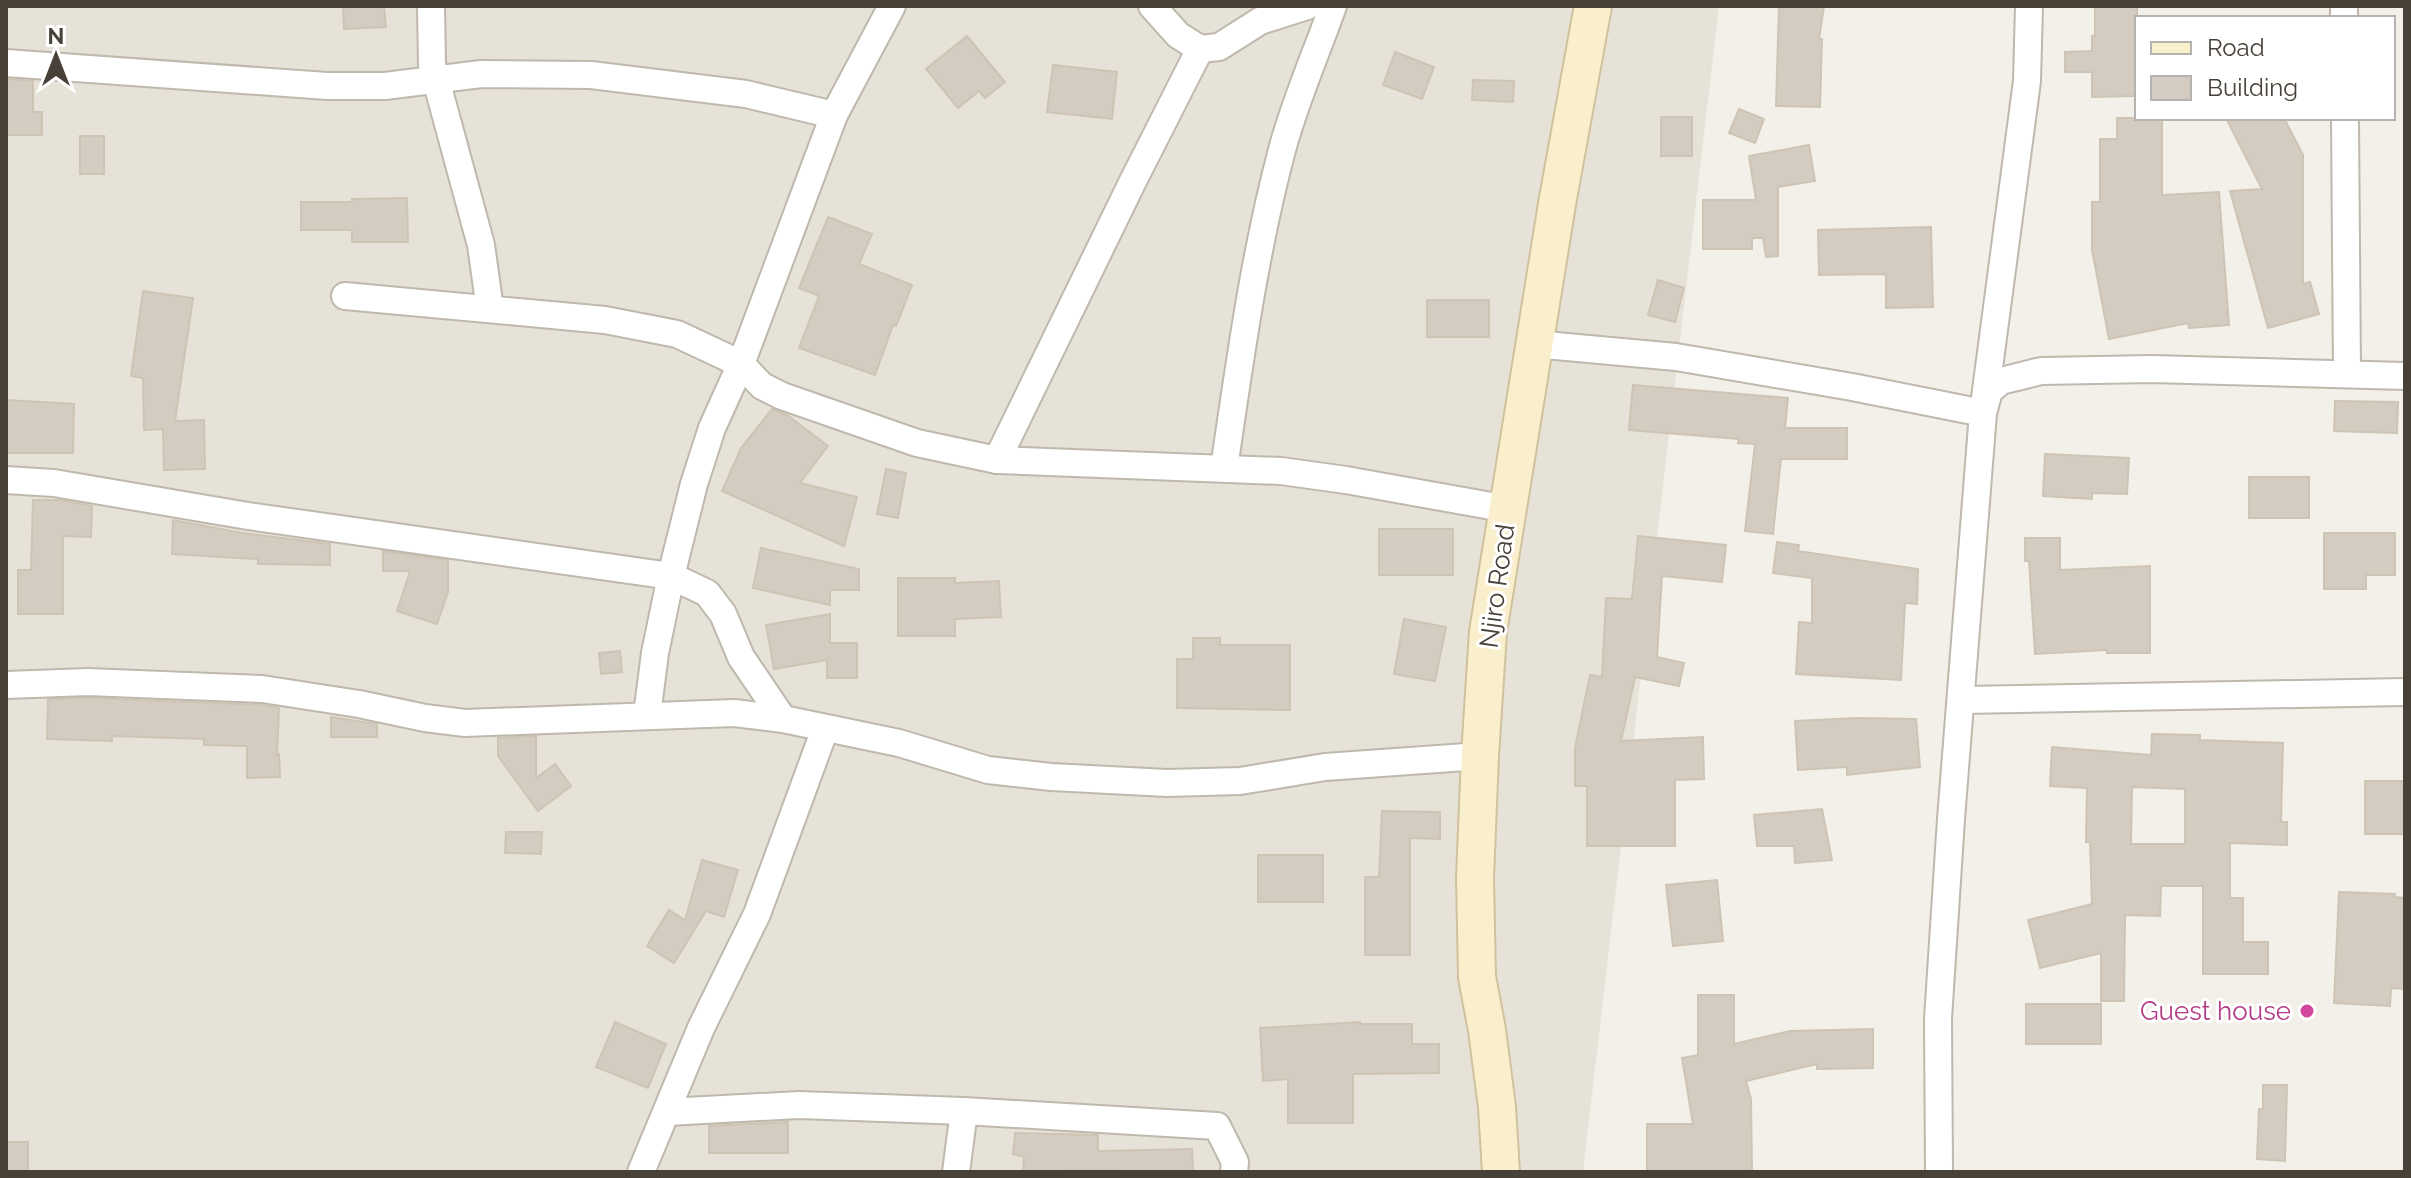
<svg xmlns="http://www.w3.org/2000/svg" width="2411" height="1178" font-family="Raleway,sans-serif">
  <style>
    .residential { fill: #e7e2d8 }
    .building { fill: #d4ccc0; stroke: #cec4b4; stroke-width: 2; fill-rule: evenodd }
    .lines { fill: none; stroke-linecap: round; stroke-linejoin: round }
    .street-casing { stroke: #beb8ad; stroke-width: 30 }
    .secondary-casing { stroke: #cfc29d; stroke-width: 40 }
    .street { stroke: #fff; stroke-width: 26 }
    .secondary { stroke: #faefcd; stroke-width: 36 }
    .hotel-dot { fill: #d1479c; stroke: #fff; stroke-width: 3 }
    .labels { text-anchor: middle; stroke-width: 6; stroke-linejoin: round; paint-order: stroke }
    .street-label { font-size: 26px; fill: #474138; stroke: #fff }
    .hotel-label { font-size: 26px; fill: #b23c85; stroke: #fff; text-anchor: end }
  </style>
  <rect width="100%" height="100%" fill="#f3f0ea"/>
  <polygon class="residential" points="6,6 1719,6 1583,1172 6,1172"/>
  <g class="building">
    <polygon points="343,6 384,6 386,27 344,29"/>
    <polygon points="1779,6 1824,6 1819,39 1822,39 1820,107 1776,106"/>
    <polygon points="2095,6 2137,6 2137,96 2092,97 2092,72 2065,72 2065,52 2092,51 2092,36 2095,36"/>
    <polygon points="967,36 1005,82 985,98 979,91 958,108 926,69"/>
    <polygon points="1395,52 1434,67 1422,99 1383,85"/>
    <polygon points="1053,65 1117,72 1112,119 1047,112"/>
    <polygon points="6,79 33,81 33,112 42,112 42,135 6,135"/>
    <polygon points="1473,80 1514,81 1513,102 1472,100"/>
    <polygon points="1739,109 1764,119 1755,143 1729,133"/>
    <rect x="1661" y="117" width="31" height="39"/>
    <polygon points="2117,118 2162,118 2162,195 2219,192 2229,325 2189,328 2188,323 2109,339 2092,250 2092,202 2100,202 2100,139 2117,139"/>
    <polygon points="2226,118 2284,118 2303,155 2303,284 2310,282 2319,314 2268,328 2230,191 2262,189"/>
    <rect x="80" y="136" width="24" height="38"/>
    <polygon points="1809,145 1815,181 1778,187 1778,256 1766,257 1763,238 1752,238 1752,249 1703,249 1703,200 1756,200 1749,156"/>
    <polygon points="407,198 408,242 352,242 352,230 301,230 301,202 352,202 352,199"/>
    <polygon points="828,217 872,234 859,264 912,285 896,326 893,325 875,375 799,348 819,296 799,288"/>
    <polygon points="1931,227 1933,307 1886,308 1886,274 1819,275 1818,230"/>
    <polygon points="1658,280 1684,288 1675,322 1648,315"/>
    <polygon points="143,291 193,298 175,421 204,420 205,469 164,470 163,429 144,430 143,378 131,376"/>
    <rect x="1427" y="300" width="62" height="37"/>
    <polygon points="1633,385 1788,398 1785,428 1847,428 1847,459 1781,459 1773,534 1745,531 1755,444 1738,443 1739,439 1629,430"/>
    <polygon points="6,400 74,404 73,453 6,453"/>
    <polygon points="2335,401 2398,402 2397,433 2334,431"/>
    <polygon points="772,409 787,415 828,446 800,483 857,497 844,546 722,491 741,448"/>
    <polygon points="2045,454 2129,458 2127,494 2092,493 2092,499 2043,496"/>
    <polygon points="886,469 906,473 898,518 877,514"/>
    <rect x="2249" y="477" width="60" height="41"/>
    <polygon points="33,500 61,500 92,506 91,537 63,536 63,614 18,614 18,570 31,570"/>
    <polygon points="173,520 242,533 330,544 330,565 258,564 258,559 172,554"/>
    <rect x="1379" y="529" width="74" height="46"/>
    <polygon points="2324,533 2395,533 2395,575 2366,575 2366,589 2324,589"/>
    <polygon points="1638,536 1726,545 1722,582 1662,576 1657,657 1684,663 1679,686 1635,677 1621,741 1703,737 1704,779 1675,780 1675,846 1587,846 1587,786 1575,786 1575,748 1590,675 1602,677 1606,598 1632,599"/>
    <polygon points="2025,538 2060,538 2060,570 2150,566 2150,653 2107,653 2107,650 2035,654 2029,561 2025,561"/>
    <polygon points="1777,542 1799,545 1798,551 1918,569 1917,604 1905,603 1901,680 1796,674 1799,622 1812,623 1812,578 1773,573"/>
    <polygon points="761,548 859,569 859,590 830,590 830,605 753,588"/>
    <polygon points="383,551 448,560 448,592 437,624 397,611 410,571 383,571"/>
    <polygon points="898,578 955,578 955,583 999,581 1001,617 955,619 955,636 898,636"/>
    <polygon points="830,614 830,643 857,643 857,678 827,678 827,660 774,669 766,625"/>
    <polygon points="1404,619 1446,627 1435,681 1394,674"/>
    <polygon points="1193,638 1220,638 1220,645 1290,645 1290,710 1177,708 1177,659 1193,659"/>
    <polygon points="620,651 622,672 601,674 599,653"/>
    <polygon points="88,698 260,705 279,708 277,755 279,754 280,777 247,778 247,746 204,745 204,739 112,736 112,741 47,739 48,699"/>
    <polygon points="331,717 377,724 377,737 331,737"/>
    <polygon points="1856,718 1916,719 1920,767 1847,775 1847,767 1798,770 1795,721"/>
    <path d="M2152 734 2200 735V740L2283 743 2281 822H2287V845L2230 843V898H2243V942H2268V974H2203V886H2161L2160 916 2125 915 2124 1001H2101V953L2040 968 2028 920 2092 904 2090 842H2086L2087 788 2050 786 2052 747 2151 755ZM2132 787 2185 789V844H2131Z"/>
    <polygon points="536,736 536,778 555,764 571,786 538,811 498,756 498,738"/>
    <rect x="2365" y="781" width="40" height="53"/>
    <polygon points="1822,809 1832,860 1795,863 1794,846 1757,846 1754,815"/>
    <polygon points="1382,811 1440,812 1440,839 1410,838 1410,955 1365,955 1365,877 1379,877"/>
    <polygon points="506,832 542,832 541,854 505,853"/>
    <rect x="1258" y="855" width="65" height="47"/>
    <polygon points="702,860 738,870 724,917 706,911 674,963 647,946 669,910 685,920"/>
    <polygon points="1717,880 1723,941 1673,946 1666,885"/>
    <polygon points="2339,892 2395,894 2394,897 2405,898 2405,989 2391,988 2390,1006 2334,1003"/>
    <polygon points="1698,995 1734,995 1734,1044 1790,1031 1873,1029 1873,1068 1817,1069 1817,1064 1746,1081 1751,1099 1752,1172 1647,1172 1647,1124 1693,1124 1682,1058 1698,1055"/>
    <rect x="2026" y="1004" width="75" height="40"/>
    <polygon points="615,1022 666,1044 648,1088 596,1067"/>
    <polygon points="1360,1022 1360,1024 1412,1024 1412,1044 1439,1044 1439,1073 1353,1074 1353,1123 1288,1123 1288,1079 1263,1081 1260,1028"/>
    <polygon points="2263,1085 2287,1085 2285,1161 2257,1159 2259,1109 2263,1109"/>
    <polygon points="788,1122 788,1153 709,1153 709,1126"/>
    <polygon points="1015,1133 1098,1135 1098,1151 1192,1149 1193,1172 1068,1170 1068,1172 1023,1172 1024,1157 1013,1154"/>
    <rect x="6" y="1142" width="22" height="30"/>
  </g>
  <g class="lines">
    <defs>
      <g id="street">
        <polyline points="431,6 432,65 481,245 490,309"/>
        <polyline points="1152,6 1178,35 1200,49 1219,47 1260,21 1307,6"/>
        <polyline points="2344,6 2344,18"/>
        <polyline points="6,63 327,86 385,86 481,74 591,75 746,94 834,115"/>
        <polyline points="2345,118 2347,374"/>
        <polyline points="345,296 605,320 677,334 741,364 762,386 782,396 917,443 997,460 1281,471 1346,480 1508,509"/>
        <polyline points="1534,344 1676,357 1852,387 1983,413 1989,391 2001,381 2041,371 2152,369 2405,376"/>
        <polyline points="997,460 1132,183 1200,49"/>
        <path d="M1224 468C1240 361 1254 255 1282 150 1295 101 1316 54 1333 6"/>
        <polyline points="6,480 54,483 248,516 671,576 707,593 723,614 741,657 783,719"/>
        <polyline points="6,685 88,682 262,689 359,704 425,718 465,723 734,713 783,719 899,743 988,770 1051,777 1167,783 1240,781 1325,767 1480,756"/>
        <polyline points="1961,700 2405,692"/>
        <polyline points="647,715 655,653 671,576 694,484 712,428 741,364 834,115 892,6"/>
        <polyline points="667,1112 799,1105 964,1111 1217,1126 1235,1162 1234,1172"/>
        <polyline points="641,1172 701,1028 757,914 825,729"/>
        <polyline points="956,1172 964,1111"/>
        <polyline points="1939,1172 1938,1019 1951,819 1983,413 2027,81 2029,6"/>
      </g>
      <polyline id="secondary" points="1501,1172 1497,1107 1487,1030 1477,977 1475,878 1480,756 1488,632 1557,204 1593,6"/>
    </defs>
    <use href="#street" class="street-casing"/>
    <use href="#secondary" class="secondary-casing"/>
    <use href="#street" class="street"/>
    <use href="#secondary" class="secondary"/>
  </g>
  <circle class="hotel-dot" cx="2307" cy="1011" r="8"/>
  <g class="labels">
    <g class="street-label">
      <text transform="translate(1497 586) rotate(-82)" y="9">Njiro Road</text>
    </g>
    <g class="hotel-label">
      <text x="2291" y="1020">Guest house</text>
    </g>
  </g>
  <rect width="2411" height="1178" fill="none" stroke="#474138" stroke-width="16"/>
  <rect x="2135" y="16" width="260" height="104" fill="#ffffff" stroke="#b5b3af" stroke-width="2"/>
  <rect x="2151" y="42" width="40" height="12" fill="#faefcd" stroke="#b5b3af" stroke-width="2"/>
  <text x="2207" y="56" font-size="24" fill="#474138">Road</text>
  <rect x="2151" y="76" width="40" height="24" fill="#d4ccc0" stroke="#b5b3af" stroke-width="2"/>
  <text x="2207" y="96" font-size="24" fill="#474138">Building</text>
  <g transform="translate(56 56)" stroke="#ffffff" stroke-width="6" paint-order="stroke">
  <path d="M0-6L14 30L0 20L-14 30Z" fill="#474138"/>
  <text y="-12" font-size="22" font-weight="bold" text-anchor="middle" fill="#474138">N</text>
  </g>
</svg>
